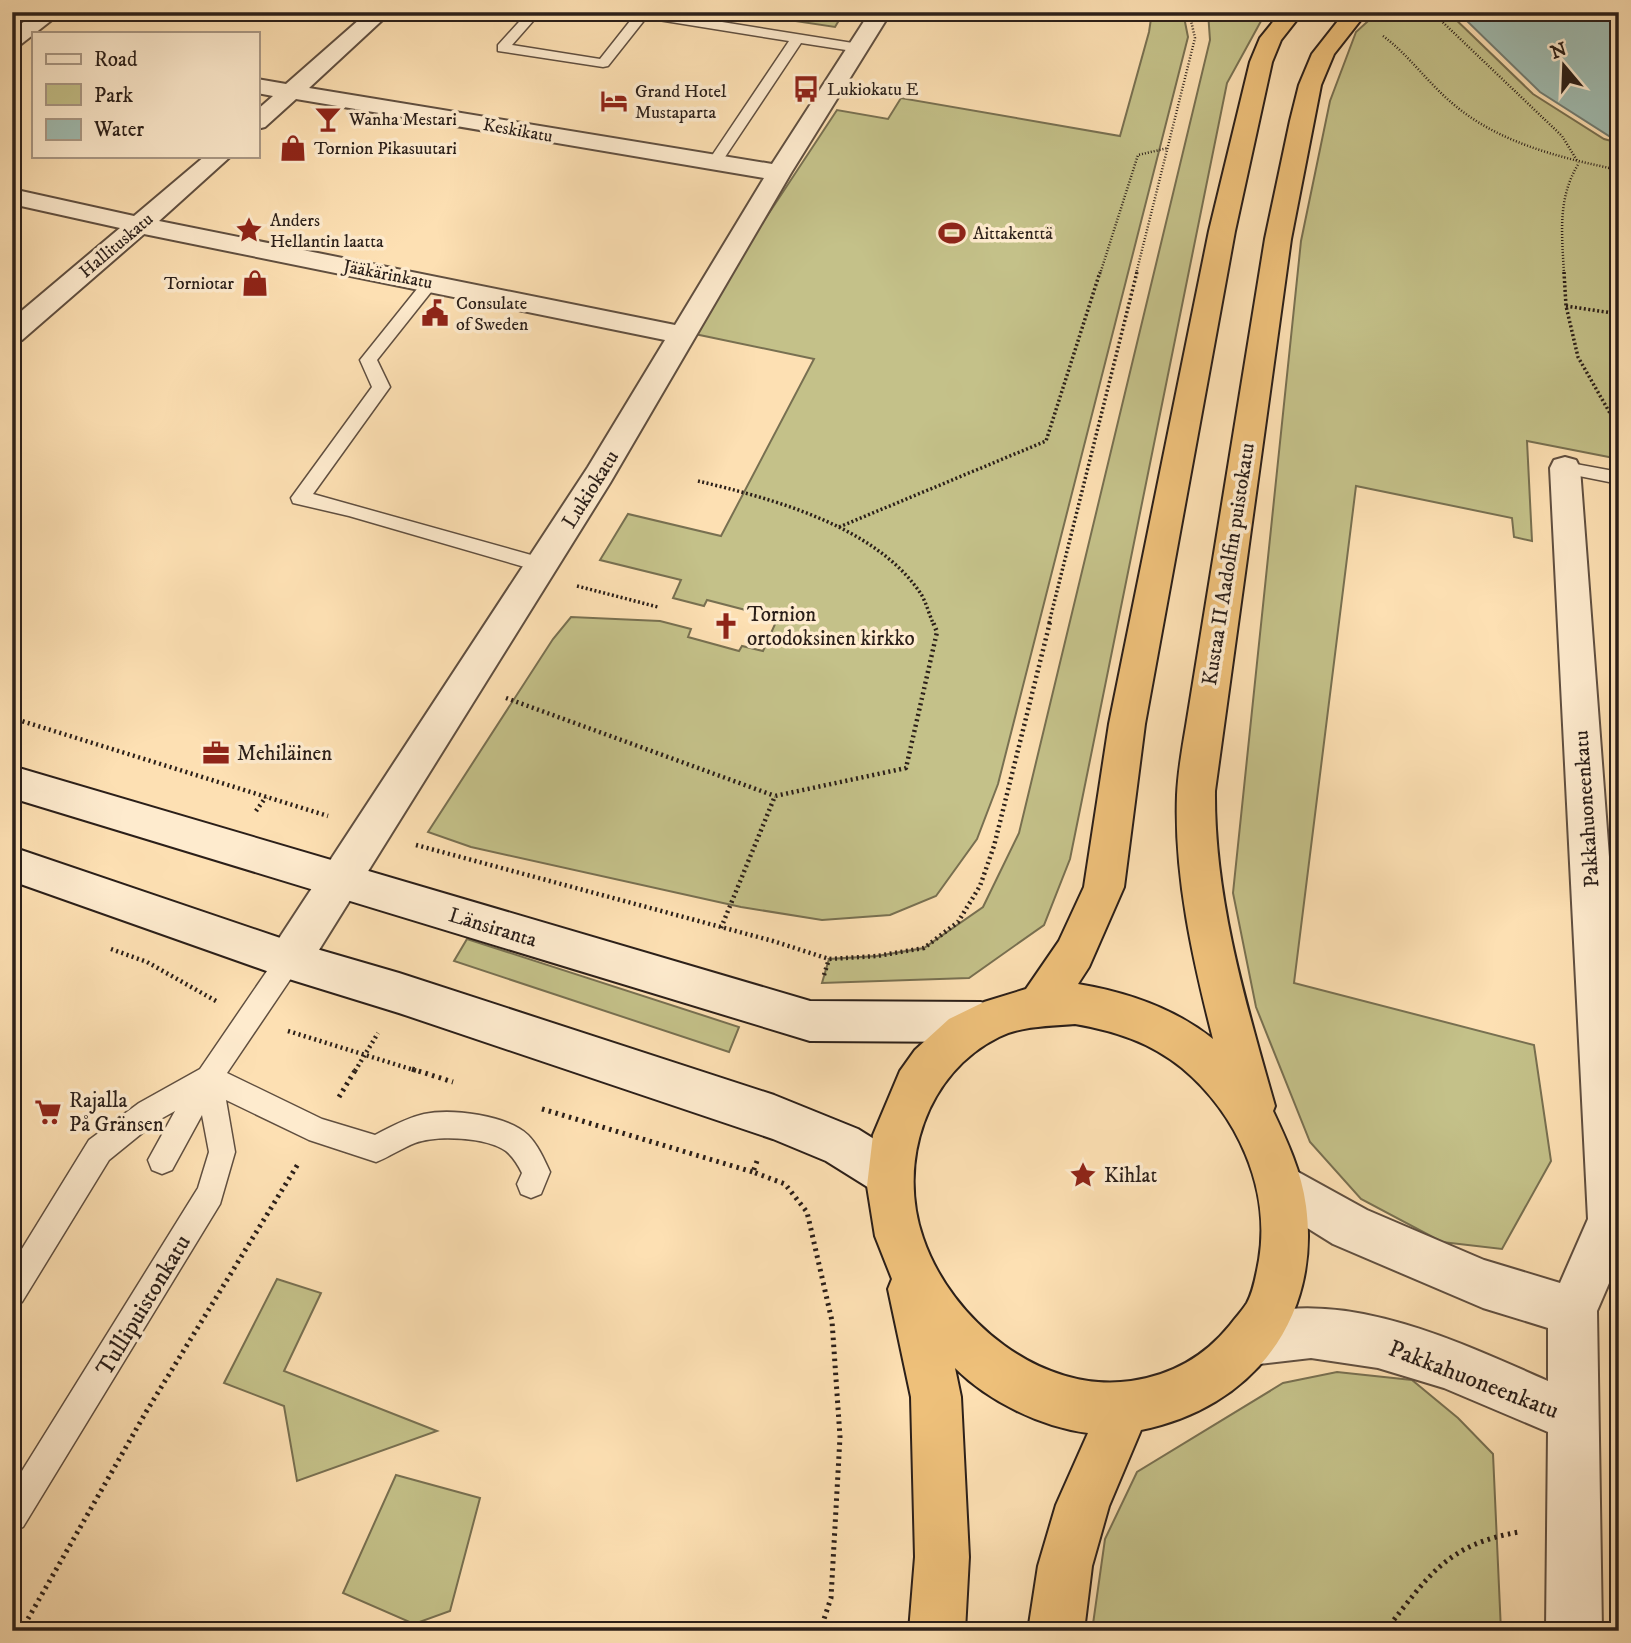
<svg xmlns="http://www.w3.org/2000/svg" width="1631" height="1643" font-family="'IM FELL DW Pica',serif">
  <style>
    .green { fill: #c4c189; stroke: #787051; stroke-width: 2 }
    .water { fill: #a0bcb1; stroke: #717d74; stroke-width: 2 }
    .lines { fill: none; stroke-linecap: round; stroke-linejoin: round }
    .lane-casing { stroke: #604f40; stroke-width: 3 }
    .street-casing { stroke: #604f40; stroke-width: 4 }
    .secondary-casing { stroke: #2b1f19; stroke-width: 4 }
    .highway-casing { stroke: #2b1f19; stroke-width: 4 }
    .path-far3 { stroke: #2b1f19; stroke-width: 2.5; stroke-dasharray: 1 2; stroke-linecap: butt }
    .path-far2 { stroke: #2b1f19; stroke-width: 3.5; stroke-dasharray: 2 2.5; stroke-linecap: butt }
    .path-far1 { stroke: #2b1f19; stroke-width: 4.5; stroke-dasharray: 2 3.5; stroke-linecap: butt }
    .path { stroke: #2b1f19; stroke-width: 5; stroke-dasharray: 2.5 4.5; stroke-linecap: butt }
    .lane { fill: #feebce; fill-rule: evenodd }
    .street { fill: #feebce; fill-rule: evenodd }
    .secondary { fill: #feebce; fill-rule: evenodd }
    .highway { fill: #eec07a; fill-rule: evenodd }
    .labels { text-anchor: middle; stroke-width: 7; stroke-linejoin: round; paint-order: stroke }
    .far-poi-label { font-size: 18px; fill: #2b1f19; stroke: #feebce; text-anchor: start }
    .far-street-label { font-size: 18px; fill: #2b1f19; stroke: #feebce }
    .street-label { font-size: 21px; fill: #2b1f19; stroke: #feebce }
    .poi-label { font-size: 21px; fill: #2b1f19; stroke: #feebce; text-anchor: start }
    .near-street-label { font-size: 24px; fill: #2b1f19; stroke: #feebce }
  </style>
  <rect width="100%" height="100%" fill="#fde0b3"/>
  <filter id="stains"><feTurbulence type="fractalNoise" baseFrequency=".00286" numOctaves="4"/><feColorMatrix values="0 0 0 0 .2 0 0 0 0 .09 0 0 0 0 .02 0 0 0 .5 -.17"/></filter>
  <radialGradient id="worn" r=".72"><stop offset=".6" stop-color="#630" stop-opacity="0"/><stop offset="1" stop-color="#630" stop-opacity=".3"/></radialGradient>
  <g class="green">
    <polygon points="735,12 844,12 835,27"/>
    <polygon points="1152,12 1183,12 1188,37 998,784 977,839 936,896 890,915 822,920 741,907 471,847 428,832 553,639 571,617 660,621 691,629 688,637 739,651 742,646 763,651 776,622 755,617 757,613 707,600 704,606 673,598 681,580 600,560 628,514 721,536 814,359 690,333 837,110 888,119 901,98 1120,136 1149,32"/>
    <polygon points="1208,12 1266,12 1227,83 1070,859 1044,925 969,978 822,983 829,959 877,956 924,948 983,907 1019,833 1210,40"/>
    <polygon points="1378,12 1448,12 1533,94 1604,139 1619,143 1619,459 1527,441 1532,541 1514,537 1512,518 1356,486 1294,983 1534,1045 1551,1161 1502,1249 1442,1242 1361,1199 1310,1142 1256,1007 1233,893 1301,241 1330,101 1356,32"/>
    <polygon points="467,939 739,1027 729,1052 454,961"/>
    <polygon points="277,1279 321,1293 284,1371 437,1431 297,1481 284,1406 224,1383"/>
    <polygon points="1337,1372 1412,1380 1458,1418 1493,1454 1501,1631 1092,1631 1105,1539 1137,1472 1283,1383"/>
    <polygon points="396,1475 480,1498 450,1611 414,1624 343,1593"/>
  </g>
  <polygon class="water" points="1464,12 1619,12 1619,139 1609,136 1540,92 1467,21"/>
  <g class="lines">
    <defs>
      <g id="lane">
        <polygon points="528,12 541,12 512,45 600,59 634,16 629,12 660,12 859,44 865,48 859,52 801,43 719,166 714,167 707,163 789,41 646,18 608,66 603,67 498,51 498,45"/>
        <polygon points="431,277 439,282 377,360 390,387 313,494 549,560 552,565 549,570 542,572 349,516 293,503 291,498 372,387 360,360 425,279"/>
        <polygon points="1565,462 1619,472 1619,484 1559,472 1556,468 1559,464"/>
        <path d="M289 949 298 952 301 960 298 968 227 1073 322 1119 375 1135C390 1127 407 1118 424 1114 451 1108 507 1115 528 1135 538 1145 544 1159 550 1172L541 1194 531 1198 521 1194 517 1184 522 1173C518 1165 513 1157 506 1151 486 1137 437 1135 415 1143 402 1148 389 1157 376 1162L309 1140 226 1100 235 1152 220 1204 23 1527 12 1532V1487L198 1188 209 1152 202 1115 172 1170 162 1174 152 1170 148 1160 175 1111 157 1121 109 1160 22 1302 12 1306V1265L89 1140 139 1103 200 1069 280 952Z"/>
      </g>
      <g id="street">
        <polygon points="38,12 62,12 20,45 12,46 12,30"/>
        <polygon points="368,12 391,12 309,88 772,164 870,12 891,12 791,173 610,483 304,974 289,979 274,974 268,960 274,946 588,467 665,340 144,234 22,340 12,343 12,319 120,228 12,204 12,189 134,216 205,156 231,156 159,221 675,325 764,178 296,99 265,127 257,129 257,110 273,96 257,93 257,79 286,84"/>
        <path d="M1565 457 1576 460 1580 468 1619 991V1260L1597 1311 1602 1631H1546L1548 1432 1444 1388 1378 1368 1311 1358 1251 1365 1233 1358 1226 1340 1233 1322C1333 1281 1457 1341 1548 1381V1328L1483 1308 1333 1244 1264 1201 1257 1185 1264 1169 1280 1162 1367 1210 1484 1260 1560 1283 1588 1219 1550 468 1554 460Z"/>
      </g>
      <g id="secondary">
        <polygon points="12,766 810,1001 981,1002 996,1008 1002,1022 996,1036 981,1042 810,1041 12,798"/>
        <polygon points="12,847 289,941 399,973 774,1095 858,1129 906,1159 913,1175 906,1191 890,1198 874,1191 826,1161 773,1139 399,1013 289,979 12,881"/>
      </g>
      <path id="highway" d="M1281 12H1303L1281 40 1272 62 1235 231 1145 724 1124 887 1089 967 1078 984C1126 992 1174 1008 1213 1039 1193 960 1174 877 1177 795 1178 772 1182 749 1186 726L1265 239 1290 121 1299 85 1312 54 1345 12H1367L1334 54 1321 85 1314 121 1291 239 1215 791C1214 898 1246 1004 1275 1106L1273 1111C1287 1141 1302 1173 1306 1206 1321 1320 1251 1408 1141 1430L1109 1506 1092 1566 1084 1631H1028L1038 1566 1056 1505 1088 1433C1041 1427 988 1401 955 1368L961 1397 969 1557 965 1631H909L915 1557 911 1397 888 1289 892 1279 875 1236 867 1186 873 1135 900 1071 915 1050 949 1019 984 1002 1026 989 1059 941 1084 887 1109 724 1209 231 1250 62 1260 38ZM1075 1024C1115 1031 1150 1042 1182 1068 1237 1114 1271 1188 1259 1260 1256 1275 1254 1290 1247 1303 1242 1311 1235 1318 1230 1325 1204 1357 1172 1375 1131 1381 1041 1394 951 1320 923 1238 897 1163 926 1073 999 1037 1021 1026 1050 1026 1075 1024Z"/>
    </defs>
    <use href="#lane" class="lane-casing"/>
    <use href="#street" class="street-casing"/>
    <use href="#secondary" class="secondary-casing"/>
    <use href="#highway" class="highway-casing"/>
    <g class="path-far3">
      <polyline points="1432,12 1562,136 1578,162"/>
      <path d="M1383 36C1409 55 1427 82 1452 103 1498 143 1561 158 1619 170"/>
      <polyline points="1100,274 1138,155 1168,148"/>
      <polyline points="1136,274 1195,38 1189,12"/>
      <path d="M1564 274C1562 234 1557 198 1579 163"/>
    </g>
    <g class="path-far2">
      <polyline points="1564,272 1566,306 1578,357 1619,429"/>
      <polyline points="1566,306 1619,314"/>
      <path d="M698 481C773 499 876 526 921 594 926 602 929 614 933 623"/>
      <polyline points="839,527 1046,441 1100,272"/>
      <polyline points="577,586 658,607"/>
      <polyline points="1049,623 1137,272"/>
    </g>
    <g class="path-far1">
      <polyline points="506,698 775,796"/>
      <polyline points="12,718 328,816"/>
      <polyline points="256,811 266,797"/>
      <polyline points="416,845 773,941 829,959 877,956 924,948 958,922 980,886 994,846 1050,622"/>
      <polyline points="721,928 775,796 906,768 937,632 933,622"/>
      <polyline points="111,949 147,962 216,1001"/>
      <polyline points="824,975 829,959"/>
      <polyline points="288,1031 417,1071"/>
      <polyline points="355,1071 378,1033"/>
    </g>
    <g class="path">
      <polyline points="412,1069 453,1082"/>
      <polyline points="339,1097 356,1069"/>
      <polyline points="542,1109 753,1172"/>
      <polyline points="757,1161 753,1172 785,1184 807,1212 832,1321 840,1437 831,1598 820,1631"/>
      <polyline points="21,1631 146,1412 298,1164"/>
      <path d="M1385 1631C1429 1576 1445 1545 1519 1532"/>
    </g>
    <use href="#lane" class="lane"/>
    <use href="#street" class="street"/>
    <use href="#secondary" class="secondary"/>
    <use href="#highway" class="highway"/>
  </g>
  <defs>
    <symbol id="bus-bare" viewBox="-9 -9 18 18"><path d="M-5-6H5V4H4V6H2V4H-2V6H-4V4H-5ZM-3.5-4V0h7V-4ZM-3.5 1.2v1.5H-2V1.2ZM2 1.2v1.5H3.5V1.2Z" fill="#8f2418" stroke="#feebce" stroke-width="2.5" paint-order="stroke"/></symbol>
    <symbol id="hotel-bare" viewBox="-9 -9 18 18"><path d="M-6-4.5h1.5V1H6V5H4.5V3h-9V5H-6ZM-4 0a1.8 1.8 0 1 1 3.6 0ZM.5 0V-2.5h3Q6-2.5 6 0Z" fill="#8f2418" stroke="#feebce" stroke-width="2.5" paint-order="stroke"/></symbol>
    <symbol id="bar-bare" viewBox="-9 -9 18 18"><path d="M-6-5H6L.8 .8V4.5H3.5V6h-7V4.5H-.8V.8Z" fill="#8f2418" stroke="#feebce" stroke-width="2.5" paint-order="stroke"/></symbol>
    <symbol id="shop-bare" viewBox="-9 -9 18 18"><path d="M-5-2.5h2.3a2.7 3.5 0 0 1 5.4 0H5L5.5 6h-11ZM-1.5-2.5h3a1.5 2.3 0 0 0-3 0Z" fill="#8f2418" stroke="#feebce" stroke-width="2.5" paint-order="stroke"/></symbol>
    <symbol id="sight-bare" viewBox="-9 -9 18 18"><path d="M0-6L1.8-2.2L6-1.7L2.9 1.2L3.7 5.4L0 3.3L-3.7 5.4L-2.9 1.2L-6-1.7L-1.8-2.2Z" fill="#8f2418" stroke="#feebce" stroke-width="2.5" paint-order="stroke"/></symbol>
    <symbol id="stadium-bare" viewBox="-9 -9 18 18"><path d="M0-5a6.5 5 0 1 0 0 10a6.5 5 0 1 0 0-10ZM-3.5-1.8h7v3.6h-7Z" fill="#8f2418" stroke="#feebce" stroke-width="2.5" paint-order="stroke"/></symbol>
    <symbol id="civic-bare" viewBox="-9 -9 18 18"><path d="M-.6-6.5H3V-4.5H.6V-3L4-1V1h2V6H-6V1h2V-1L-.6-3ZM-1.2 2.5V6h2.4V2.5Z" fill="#8f2418" stroke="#feebce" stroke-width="2.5" paint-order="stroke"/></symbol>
    <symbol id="church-bare" viewBox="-9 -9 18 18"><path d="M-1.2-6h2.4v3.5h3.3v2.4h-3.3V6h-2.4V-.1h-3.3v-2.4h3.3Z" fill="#8f2418" stroke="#feebce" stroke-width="2.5" paint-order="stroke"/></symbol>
    <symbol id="office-bare" viewBox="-9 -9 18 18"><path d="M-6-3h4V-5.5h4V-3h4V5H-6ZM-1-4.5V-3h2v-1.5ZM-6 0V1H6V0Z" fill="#8f2418" stroke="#feebce" stroke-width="2.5" paint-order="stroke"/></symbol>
    <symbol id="supermarket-bare" viewBox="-9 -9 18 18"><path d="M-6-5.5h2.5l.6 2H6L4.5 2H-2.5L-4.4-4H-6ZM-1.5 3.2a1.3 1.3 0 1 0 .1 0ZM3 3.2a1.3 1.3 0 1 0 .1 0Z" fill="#8f2418" stroke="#feebce" stroke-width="2.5" paint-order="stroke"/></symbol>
  </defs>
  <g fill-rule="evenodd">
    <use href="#bus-bare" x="787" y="70" width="38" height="38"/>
    <use href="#hotel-bare" x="595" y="82" width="38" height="38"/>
    <use href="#bar-bare" x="309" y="100" width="38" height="38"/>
    <use href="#shop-bare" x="274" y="129" width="38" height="38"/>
    <use href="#sight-bare" x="230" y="211" width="38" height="38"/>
    <use href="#stadium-bare" x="933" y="214" width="38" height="38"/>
    <use href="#shop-bare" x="236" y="264" width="38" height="38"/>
    <use href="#civic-bare" x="416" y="294" width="38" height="38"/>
    <use href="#church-bare" x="707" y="607" width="38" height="38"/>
    <use href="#office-bare" x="197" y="734" width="38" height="38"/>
    <use href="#supermarket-bare" x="29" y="1093" width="38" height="38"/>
    <use href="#sight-bare" x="1064" y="1156" width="38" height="38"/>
  </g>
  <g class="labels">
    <g class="far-poi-label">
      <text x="827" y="95">Lukiokatu E</text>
      <text x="635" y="97">Grand Hotel<tspan x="635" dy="21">Mustaparta</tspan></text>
      <text x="349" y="125">Wanha Mestari</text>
      <text x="314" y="154">Tornion Pikasuutari</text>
      <text x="270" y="226">Anders<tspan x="270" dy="21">Hellantin laatta</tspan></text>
      <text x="973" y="239">Aittakenttä</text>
      <text x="234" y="289" text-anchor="end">Torniotar</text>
      <text x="456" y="309">Consulate<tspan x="456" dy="21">of Sweden</tspan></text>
    </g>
    <g class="far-street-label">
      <text transform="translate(518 130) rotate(10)" y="6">Keskikatu</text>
      <text transform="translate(116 245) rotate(-40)" y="6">Hallituskatu</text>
      <text transform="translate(388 274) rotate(11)" y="6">Jääkärinkatu</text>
    </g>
    <g class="street-label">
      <text transform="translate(590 489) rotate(-58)" y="7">Lukiokatu</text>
      <text transform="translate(1228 564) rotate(-81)" y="7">Kustaa II Aadolfin puistokatu</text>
      <text transform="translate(1586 809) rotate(-94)" y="7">Pakkahuoneenkatu</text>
      <text transform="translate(493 927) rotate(17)" y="7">Länsiranta</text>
    </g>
    <g class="poi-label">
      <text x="747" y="621">Tornion<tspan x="747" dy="24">ortodoksinen kirkko</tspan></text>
      <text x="237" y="760">Mehiläinen</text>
      <text x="69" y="1107">Rajalla<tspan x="69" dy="24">På Gränsen</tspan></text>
      <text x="1104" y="1182">Kihlat</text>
    </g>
    <g class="near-street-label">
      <text transform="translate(143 1305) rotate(-59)" y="8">Tullipuistonkatu</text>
      <text transform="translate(1474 1379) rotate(21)" y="8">Pakkahuoneenkatu</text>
    </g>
  </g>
  <rect width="1631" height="1643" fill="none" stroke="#fde0b3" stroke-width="42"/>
  <rect x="14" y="14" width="1603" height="1615" fill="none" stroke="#2b1f19" stroke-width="3.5"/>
  <rect x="21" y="21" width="1589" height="1601" fill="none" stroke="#2b1f19" stroke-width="2"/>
  <rect x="32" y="32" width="228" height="126" fill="#feebce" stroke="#aa9986" stroke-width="2"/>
  <rect x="46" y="54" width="35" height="10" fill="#feebce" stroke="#aa9986" stroke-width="2"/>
  <text x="94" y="66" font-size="21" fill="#2b1f19">Road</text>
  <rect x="46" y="84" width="35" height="21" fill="#c4c189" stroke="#aa9986" stroke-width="2"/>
  <text x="94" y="102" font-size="21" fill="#2b1f19">Park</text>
  <rect x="46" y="119" width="35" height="21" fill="#a0bcb1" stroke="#aa9986" stroke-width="2"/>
  <text x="94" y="136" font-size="21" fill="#2b1f19">Water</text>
  <g transform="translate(1564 66) rotate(341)" stroke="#feebce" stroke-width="5" paint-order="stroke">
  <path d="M0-5L12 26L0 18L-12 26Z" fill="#2b1f19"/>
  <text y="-10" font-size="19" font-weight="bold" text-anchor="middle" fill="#2b1f19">N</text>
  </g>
  <rect width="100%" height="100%" filter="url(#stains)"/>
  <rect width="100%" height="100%" fill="url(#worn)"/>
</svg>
